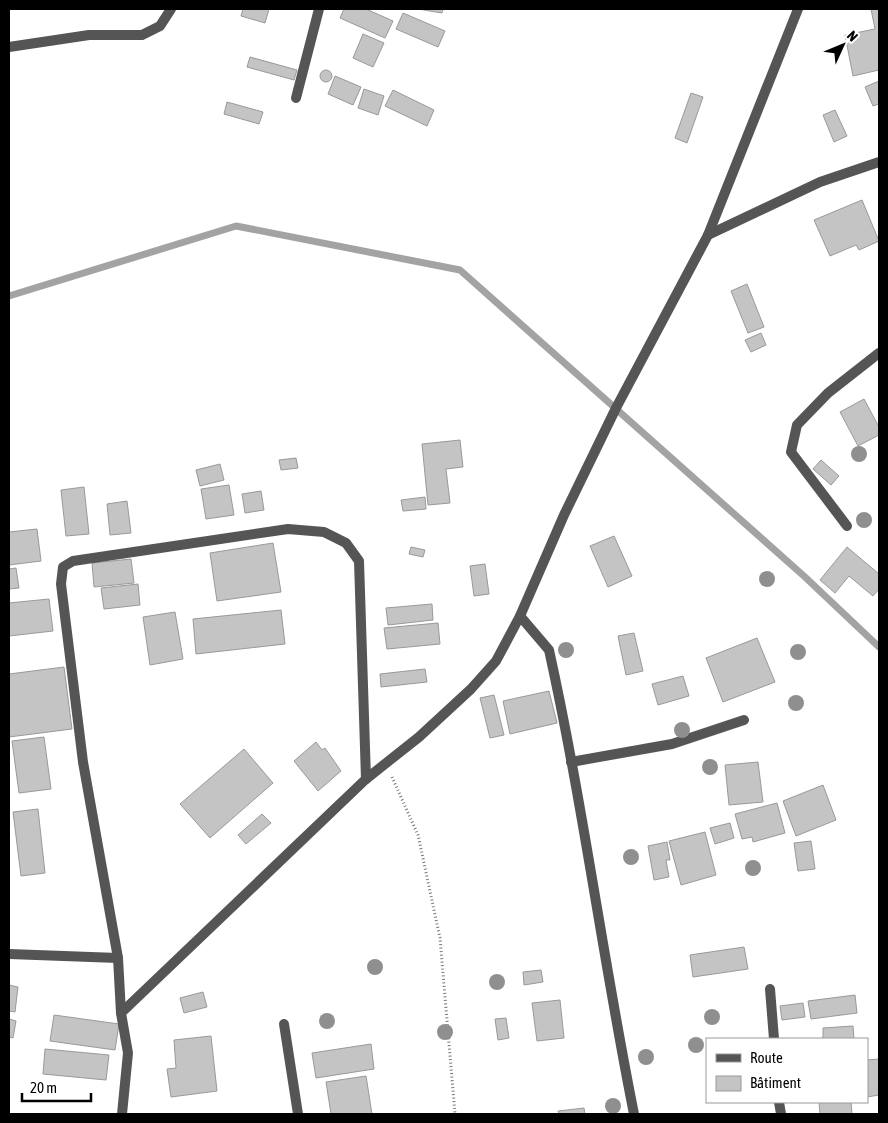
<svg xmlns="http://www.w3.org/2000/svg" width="888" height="1123" font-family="'Asap Condensed',sans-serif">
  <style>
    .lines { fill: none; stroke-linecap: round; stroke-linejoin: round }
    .stream { stroke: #a3a3a3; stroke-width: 7 }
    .building { fill: #c4c4c4; stroke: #999 }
    .path { stroke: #777; stroke-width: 3; stroke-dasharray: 1 2.5; stroke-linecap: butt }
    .minor { stroke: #555; stroke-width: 10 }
    .tree { fill: #8f8f8f }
  </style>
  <rect width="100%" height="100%" fill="#fff"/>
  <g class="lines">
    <polyline class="stream" points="9,296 236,226 460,270 805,577 879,647"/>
  </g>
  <g class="building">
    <polygon points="243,9 269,9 265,23 241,16"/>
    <polygon points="344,9 366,9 393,21 385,38 340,18"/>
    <polygon points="418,9 443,9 442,13"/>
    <polygon points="871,9 879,9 879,70 853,76 845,35 875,29"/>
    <polygon points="403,13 445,31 438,47 396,29"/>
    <polygon points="363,34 384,43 373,67 353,58"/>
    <polygon points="250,57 297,70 294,80 247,67"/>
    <circle cx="326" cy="76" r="6"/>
    <polygon points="335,76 361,87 353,105 328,94"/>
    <polygon points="879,81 879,104 873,106 865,87"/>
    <polygon points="364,89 384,96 378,115 358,108"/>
    <polygon points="393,90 434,110 427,126 385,106"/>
    <polygon points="691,93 703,97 687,143 675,138"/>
    <polygon points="227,102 263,112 259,124 224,114"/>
    <polygon points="835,110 847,136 834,142 823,115"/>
    <polygon points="862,200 879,241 859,250 856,245 830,256 814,220"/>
    <polygon points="747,284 764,327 748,333 731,291"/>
    <polygon points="761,333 766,345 751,352 745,340"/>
    <polygon points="864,399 879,427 879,435 858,446 840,412"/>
    <polygon points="460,440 463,467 446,469 450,503 428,505 422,444"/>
    <polygon points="296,458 298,468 281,470 279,460"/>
    <polygon points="821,460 839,476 831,485 813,469"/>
    <polygon points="220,464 224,480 200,486 196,470"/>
    <polygon points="229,485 234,515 206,519 201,489"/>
    <polygon points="84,487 89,534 66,536 61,490"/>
    <polygon points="261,491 264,510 245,513 242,494"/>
    <polygon points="425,497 426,509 403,511 401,500"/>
    <polygon points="127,501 131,533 110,535 107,504"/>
    <polygon points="37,529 41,561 9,565 9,532"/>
    <polygon points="614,536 632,576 608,587 590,546"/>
    <polygon points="273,543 281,592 217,601 210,553"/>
    <polygon points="411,547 425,550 423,557 409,554"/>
    <polygon points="847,547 879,574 879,589 873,596 849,576 835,593 820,580"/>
    <polygon points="131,559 134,583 94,587 92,563"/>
    <polygon points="485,564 489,594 474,596 470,566"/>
    <polygon points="16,568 19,588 9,589 9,569"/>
    <polygon points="138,584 140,605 104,609 101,588"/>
    <polygon points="49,599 53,631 9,636 9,603"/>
    <polygon points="432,604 433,620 388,625 386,608"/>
    <polygon points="281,610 285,644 196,654 193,619"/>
    <polygon points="175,612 183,659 150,665 143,617"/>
    <polygon points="438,623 440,644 387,649 384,628"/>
    <polygon points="634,633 643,671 626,675 618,636"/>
    <polygon points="757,638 775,682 723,702 706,658"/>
    <polygon points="64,667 72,729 9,737 9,674"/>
    <polygon points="425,669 427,682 381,687 380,674"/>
    <polygon points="683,676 689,696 658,705 652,684"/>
    <polygon points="549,691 557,723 510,734 503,701"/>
    <polygon points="494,695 504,735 490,738 480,698"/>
    <polygon points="44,737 51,789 19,793 12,741"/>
    <polygon points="316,742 322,750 325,748 341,771 318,791 294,761"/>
    <polygon points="244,749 273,783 210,838 180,804"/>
    <polygon points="758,762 763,802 729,805 725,765"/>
    <polygon points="823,785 836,820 796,836 783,801"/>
    <polygon points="777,803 785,833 753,842 752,837 742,839 735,814"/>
    <polygon points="38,809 45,873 21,876 13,812"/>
    <polygon points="262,814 271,823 246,844 238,835"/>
    <polygon points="730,823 734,838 715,844 710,828"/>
    <polygon points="705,832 716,875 681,885 669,841"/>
    <polygon points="811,841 815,869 798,871 794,843"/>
    <polygon points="667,842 670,860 666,860 669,877 654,880 648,846"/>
    <polygon points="744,947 748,969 693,977 690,955"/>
    <polygon points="541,970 543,982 524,985 523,972"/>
    <polygon points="9,985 18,987 15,1012 9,1011"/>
    <polygon points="203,992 207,1007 184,1013 180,998"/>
    <polygon points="855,995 857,1013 811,1019 808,1001"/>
    <polygon points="560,1000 564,1038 537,1041 532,1003"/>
    <polygon points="803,1003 805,1017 782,1020 780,1006"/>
    <polygon points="54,1015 119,1024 115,1050 50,1041"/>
    <polygon points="506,1018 509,1038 498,1040 495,1019"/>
    <polygon points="9,1019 16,1021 13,1038 9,1037"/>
    <polygon points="853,1026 854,1039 820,1039 823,1038 823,1028"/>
    <polygon points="211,1036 217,1091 171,1097 167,1069 176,1068 174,1040"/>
    <polygon points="371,1044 374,1069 316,1078 312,1053"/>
    <polygon points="45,1049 109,1055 106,1080 43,1074"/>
    <polygon points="879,1059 879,1095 867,1097 867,1060"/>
    <polygon points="366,1076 372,1114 331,1114 326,1082"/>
    <polygon points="819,1102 851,1102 852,1114 820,1114"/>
    <polygon points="584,1108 585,1114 559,1114 558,1111"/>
  </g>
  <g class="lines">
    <polyline class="path" points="392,777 418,835 440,938 455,1114"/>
    <g class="minor">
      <polyline points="9,47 89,35 142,35 160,26 171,9"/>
      <polyline points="296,98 319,9"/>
      <polyline points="708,235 820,182 879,162"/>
      <polyline points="847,526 791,452 797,425 828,393 879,353"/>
      <path d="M520 616 549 650C583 804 603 960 634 1114"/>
      <polyline points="571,762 672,744 744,720"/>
      <polyline points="9,954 118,958"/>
      <polyline points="770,989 774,1039"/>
      <polyline points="121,1013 118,958 83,762 61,584 63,567 73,561 288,529 324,532 346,543 359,561 366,779"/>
      <polyline points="284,1024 298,1114"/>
      <polyline points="779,1102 781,1114"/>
      <polyline points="122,1114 128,1053 121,1013 366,779 419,737 471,689 496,661 520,616 564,515 616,408 708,235 798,9"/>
    </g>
  </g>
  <g class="tree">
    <circle cx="859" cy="454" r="8"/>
    <circle cx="864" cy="520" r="8"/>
    <circle cx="767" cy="579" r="8"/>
    <circle cx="566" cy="650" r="8"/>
    <circle cx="798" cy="652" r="8"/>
    <circle cx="796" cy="703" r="8"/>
    <circle cx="682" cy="730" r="8"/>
    <circle cx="710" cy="767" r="8"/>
    <circle cx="631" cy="857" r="8"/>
    <circle cx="753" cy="868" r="8"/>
    <circle cx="375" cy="967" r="8"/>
    <circle cx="497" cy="982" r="8"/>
    <circle cx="712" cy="1017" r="8"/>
    <circle cx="327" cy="1021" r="8"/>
    <circle cx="445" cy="1032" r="8"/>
    <circle cx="696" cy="1045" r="8"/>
    <circle cx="646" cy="1057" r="8"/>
    <circle cx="613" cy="1106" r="8"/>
  </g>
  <rect width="888" height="1123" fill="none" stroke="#000000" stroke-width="20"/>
  <rect x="706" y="1038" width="162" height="65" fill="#ffffff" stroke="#999999"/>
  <rect x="716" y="1054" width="25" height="8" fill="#555555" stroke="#999999"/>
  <text x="750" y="1063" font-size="15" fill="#000000">Route</text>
  <rect x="716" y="1076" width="25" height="15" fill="#c4c4c4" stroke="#999999"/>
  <text x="750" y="1088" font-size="15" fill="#000000">Bâtiment</text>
  <g transform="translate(843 45) rotate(46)" stroke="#ffffff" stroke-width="4" paint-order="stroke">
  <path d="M0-4L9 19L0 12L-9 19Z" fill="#000000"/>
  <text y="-8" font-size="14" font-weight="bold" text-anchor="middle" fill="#000000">N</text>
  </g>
  <path d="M22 1093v8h69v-8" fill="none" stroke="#000000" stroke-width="2.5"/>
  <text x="30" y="1093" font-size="15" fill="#000000" stroke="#ffffff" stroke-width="4" paint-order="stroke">20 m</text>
</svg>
